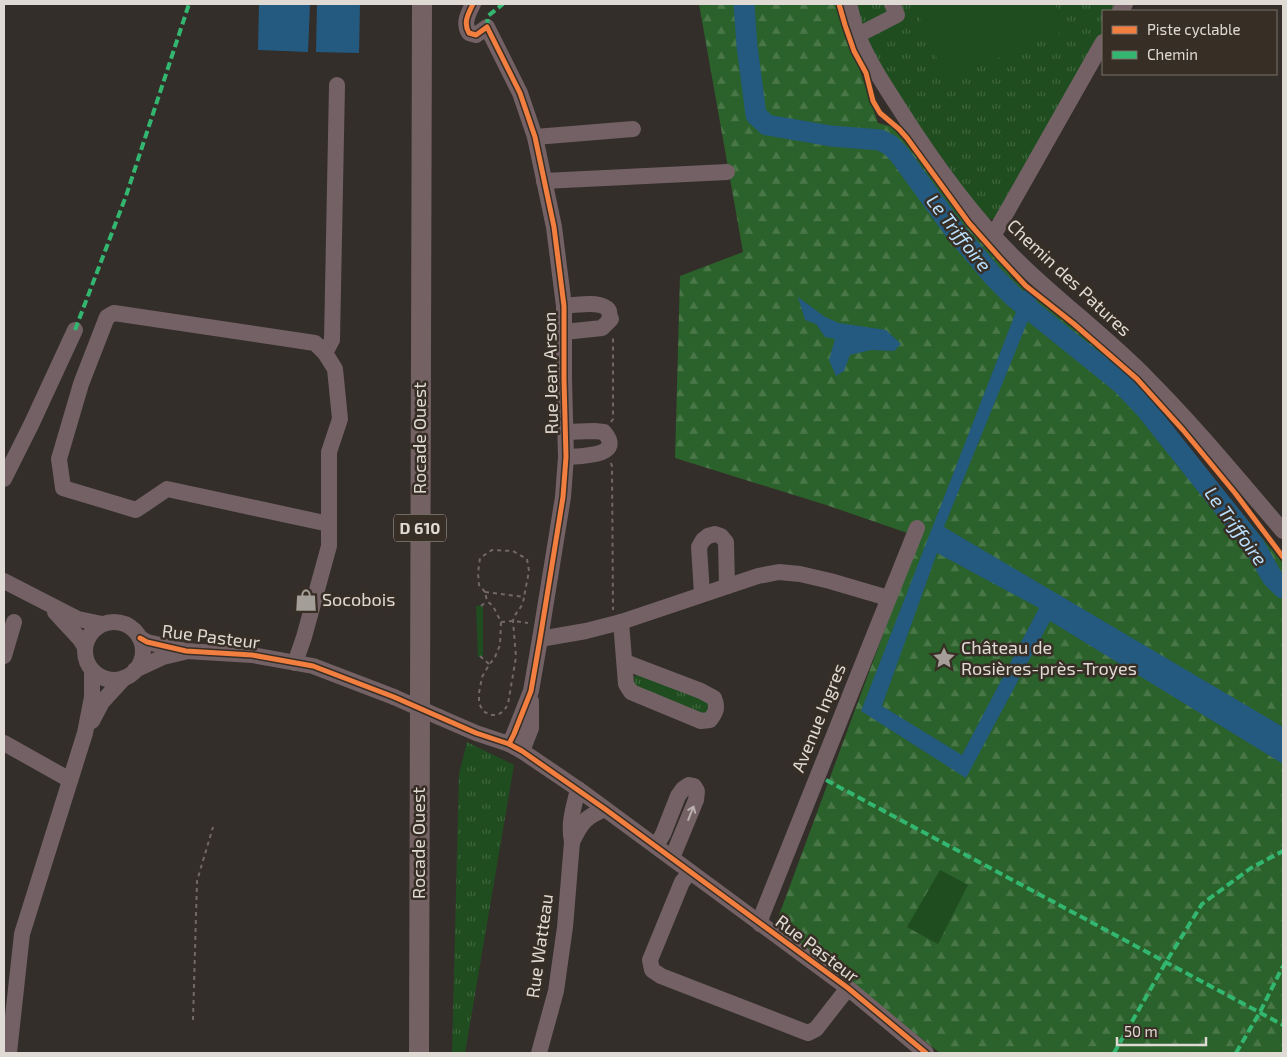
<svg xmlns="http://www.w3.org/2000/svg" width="1287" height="1057" font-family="'Exo 2',sans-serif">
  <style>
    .grass { fill: url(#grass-tufts) }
    .forest { fill: url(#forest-firs) }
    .pitch { fill: #1f4d1f }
    .water { fill: #245a7f; fill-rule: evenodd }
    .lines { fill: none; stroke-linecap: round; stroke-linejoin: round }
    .river { stroke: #245a7f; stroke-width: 21 }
    .path { stroke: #746769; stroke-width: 2; stroke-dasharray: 4 4; stroke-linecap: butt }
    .minor { stroke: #736165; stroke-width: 16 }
    .major { stroke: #746164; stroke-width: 20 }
    .minor-bridge { stroke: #736165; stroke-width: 16 }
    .quiet { stroke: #33b770; stroke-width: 4; stroke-dasharray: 8 4; stroke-linecap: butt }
    .cycleway-casing { stroke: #372e25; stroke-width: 8 }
    .cycleway { stroke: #f27e40; stroke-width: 5 }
    .oneway { stroke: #bab0ad }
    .labels { text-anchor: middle; stroke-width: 5; stroke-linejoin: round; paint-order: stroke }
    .shield { fill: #372e25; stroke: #ada6a0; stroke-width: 1 }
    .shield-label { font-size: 16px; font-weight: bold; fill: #e0dad4 }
    .street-label { font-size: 18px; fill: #e0dad4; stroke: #372e25 }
    .poi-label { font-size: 18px; fill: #e0dad4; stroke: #372e25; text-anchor: start }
    .water-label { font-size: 19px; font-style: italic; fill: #bae0ff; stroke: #372e25 }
  </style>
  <defs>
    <pattern id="grass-tufts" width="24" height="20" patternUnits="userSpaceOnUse" patternTransform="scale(1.25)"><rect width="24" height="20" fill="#1f4d1f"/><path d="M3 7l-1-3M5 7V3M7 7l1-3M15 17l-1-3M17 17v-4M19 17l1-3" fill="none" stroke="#3f663f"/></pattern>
    <pattern id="forest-firs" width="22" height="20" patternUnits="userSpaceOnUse" patternTransform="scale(1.25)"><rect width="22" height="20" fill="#2b612a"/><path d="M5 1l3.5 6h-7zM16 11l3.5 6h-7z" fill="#497748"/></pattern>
  </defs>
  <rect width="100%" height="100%" fill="#332e29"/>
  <g class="grass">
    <polygon points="855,4 1120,4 1116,11 1103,11 1103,34 1000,218 986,220 883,75 864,32"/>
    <polygon points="639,673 708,699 712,707 704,717 637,692 633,678"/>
    <polygon points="467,742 514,765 465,1053 452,1053 459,774"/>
  </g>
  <polygon class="forest" points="699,4 837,4 878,123 893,127 1014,280 1117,363 1283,563 1283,1053 940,1053 775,926 919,537 826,505 675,458 680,276 743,252"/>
  <g class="pitch">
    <polygon points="914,4 1055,4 1066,30 946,80"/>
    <polygon points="483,605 483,656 478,657 476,606"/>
    <polygon points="940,870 968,885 938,944 907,927"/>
  </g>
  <g class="water">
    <polygon points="259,4 310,4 308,52 258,50"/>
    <polygon points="317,4 360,4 359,53 316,52"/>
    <path d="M1026 286 1038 296 944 527 1283 727V764L1050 621 966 778 861 711ZM937 553 1039 608 962 755 882 706Z"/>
    <polygon points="798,297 825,317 839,323 886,330 901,344 894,351 871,350 850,355 844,371 836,376 829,360 835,339 825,337 816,324 805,320"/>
  </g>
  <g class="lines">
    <polyline class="river" points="744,4 747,46 756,115 767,125 831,136 880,140 890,145 899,154 955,231 993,276 1014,297 1121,383 1145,408 1254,545 1272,577 1283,588"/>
    <g class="path">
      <polyline points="611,422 613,419 613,337"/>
      <polyline points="611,463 612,466 613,610"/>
      <path d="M485 592 524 597C522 611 516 609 513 621L516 657 508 704 504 711 497 715H490L483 711 479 703V693L482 677 489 665 495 657 500 645 501 622 493 606 487 601Z"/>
      <polyline points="485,592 479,585 478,573 480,558 492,550 513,551 527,559 529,571 524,597"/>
      <polyline points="481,606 487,601"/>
      <polyline points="501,622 513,621 528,623"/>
      <polyline points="480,656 489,664"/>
      <polyline points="193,1020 197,881 213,827"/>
    </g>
    <g class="minor">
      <path d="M473 4C468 14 463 23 469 33L476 35 487 27 520 93 535 137 554 227 564 306V379L566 457 563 497 540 639 531 691 514 734 509 744"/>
      <path d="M849 4C852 14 854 26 858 36 869 62 884 85 899 108 935 165 976 222 1025 268 1065 306 1109 339 1148 379 1196 427 1239 480 1283 531"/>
      <polyline points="1120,11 1125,4"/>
      <polyline points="858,35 897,15 892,4"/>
      <polyline points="535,137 633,129"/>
      <polyline points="544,181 727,172"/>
      <polyline points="993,236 1103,42"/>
      <path d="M564 306C574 305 603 300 609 311 609 312 610 318 611 319L602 328 564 332"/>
      <polyline points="325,353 332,340 337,85"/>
      <path d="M565 432 594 431 604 432C626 457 579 456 566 457"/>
      <polyline points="4,479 31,425 75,330"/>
      <polyline points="4,581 78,619 102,624"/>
      <polyline points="702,594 699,547 703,540 708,536 715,534 721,536 726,542 727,586"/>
      <polyline points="55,612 80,639 85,647"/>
      <path d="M621 622 626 684 631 692 701 721 710 720C716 712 718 708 714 698L701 691 625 662"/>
      <circle cx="114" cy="651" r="29"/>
      <polyline points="140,638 147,642 186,651 252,655 313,666 394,697"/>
      <polyline points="540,639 586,631 621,622 758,576 779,572 800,574 830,581 888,598"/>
      <polyline points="4,656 14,622"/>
      <polyline points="295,663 304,637 329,546 329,452 340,419 335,369 325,353 315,343 114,313 107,317 81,384 59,459 63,488 136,510 167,489 329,524"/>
      <polyline points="135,670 163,657 184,652"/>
      <polyline points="439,717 476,733 509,744 522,751 578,789 848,988 926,1053"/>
      <polyline points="92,721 102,702 124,678"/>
      <polyline points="4,743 70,780"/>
      <polyline points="522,751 531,728 531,701"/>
      <path d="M572 842C581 823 585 817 605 809"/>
      <polyline points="656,846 663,834 678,796 683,789 689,785 694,786 697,791 696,800 672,858"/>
      <polyline points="690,872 682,882 650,960 652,970 661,976 808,1033 816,1029 848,988"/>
      <polyline points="760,924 762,915 917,528"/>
      <polyline points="9,1053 22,934 85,733 92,697 92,670"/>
      <path d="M539 1053 556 991 565 927 572 842C568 822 574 807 578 789"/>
    </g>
    <polyline class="major" points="419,1053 422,4"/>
    <polyline class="minor-bridge" points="394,697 439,717"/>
    <g class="quiet">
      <polyline points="487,27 488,16 503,4"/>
      <polyline points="75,330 126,196 189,4"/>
      <polyline points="826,780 1283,1025"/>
      <polyline points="1114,1053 1166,962 1202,904 1251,868 1283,851"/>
      <polyline points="1236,1053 1260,1012 1283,966"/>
    </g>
    <defs>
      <g id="cycleway">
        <path d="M473 4C468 14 463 23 469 33L476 35 487 27 520 93 535 137 554 227 564 306V379L566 457 563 497 540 639 531 691 514 734 509 744"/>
        <polyline points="839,4 845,25 854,51 866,73 873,101 880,113 899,129 907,138 969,223 999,257 1026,286 1074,324 1137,379 1183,430 1235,493 1283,557"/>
        <polyline points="140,638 147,642 186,651 252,655 313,666 394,697 476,733 509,744 522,751 605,809 848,988 926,1053"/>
      </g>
    </defs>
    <use href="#cycleway" class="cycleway-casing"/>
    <use href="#cycleway" class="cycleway"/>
  </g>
  <defs><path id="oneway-shaft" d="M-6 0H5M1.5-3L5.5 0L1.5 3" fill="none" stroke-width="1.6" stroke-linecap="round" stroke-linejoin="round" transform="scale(1.25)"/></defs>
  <use class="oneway" href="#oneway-shaft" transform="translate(691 813) rotate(-68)"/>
  <defs>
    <symbol id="shop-bare" viewBox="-9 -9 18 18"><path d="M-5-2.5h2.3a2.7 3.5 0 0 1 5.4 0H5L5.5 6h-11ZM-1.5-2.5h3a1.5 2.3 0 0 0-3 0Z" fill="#a39e98" stroke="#372e25" stroke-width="2.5" paint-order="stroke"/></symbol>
    <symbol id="sight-bare" viewBox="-9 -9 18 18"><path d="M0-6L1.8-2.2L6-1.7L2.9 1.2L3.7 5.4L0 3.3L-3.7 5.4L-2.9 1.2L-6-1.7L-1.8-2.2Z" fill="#a39e98" stroke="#372e25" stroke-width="2.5" paint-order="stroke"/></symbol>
  </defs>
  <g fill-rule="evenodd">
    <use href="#shop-bare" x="290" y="584" width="32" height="32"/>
    <use href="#sight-bare" x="928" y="642" width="32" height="32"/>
  </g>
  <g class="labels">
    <rect class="shield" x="394" y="514.5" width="52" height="27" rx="4"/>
    <g class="shield-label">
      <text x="420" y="534">D 610</text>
    </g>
    <g class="street-label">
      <text transform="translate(1069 278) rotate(43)" y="6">Chemin des Patures</text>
      <text transform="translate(551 373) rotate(-91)" y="6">Rue Jean Arson</text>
      <text transform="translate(420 438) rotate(-90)" y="6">Rocade Ouest</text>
      <text transform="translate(211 637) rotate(7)" y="6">Rue Pasteur</text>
      <text transform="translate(819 718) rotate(-68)" y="6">Avenue Ingres</text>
      <text transform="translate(419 843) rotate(-90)" y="6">Rocade Ouest</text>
      <text transform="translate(540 946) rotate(-82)" y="6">Rue Watteau</text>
      <text transform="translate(817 949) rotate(37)" y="6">Rue Pasteur</text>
    </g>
    <g class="poi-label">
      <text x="322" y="606">Socobois</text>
      <text x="961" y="654">Château de<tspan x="961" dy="21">Rosières-près-Troyes</tspan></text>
    </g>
    <g class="water-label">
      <text transform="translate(959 233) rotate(52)" y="7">Le Triffoire</text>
      <text transform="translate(1236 526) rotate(54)" y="7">Le Triffoire</text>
    </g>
  </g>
  <rect width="1287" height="1057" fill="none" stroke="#e0dad4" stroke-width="10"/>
  <rect x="1102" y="10" width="175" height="65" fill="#372e25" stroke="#7b736b"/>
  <rect x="1112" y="26" width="25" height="8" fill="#f27e40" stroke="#7b736b"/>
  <text x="1147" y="35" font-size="15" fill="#e0dad4">Piste cyclable</text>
  <rect x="1112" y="51" width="25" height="8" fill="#33b770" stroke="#7b736b"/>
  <text x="1147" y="60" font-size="15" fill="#e0dad4">Chemin</text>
  <path d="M1117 1037v8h89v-8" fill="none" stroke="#e0dad4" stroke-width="2.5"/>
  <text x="1124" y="1037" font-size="15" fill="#e0dad4" stroke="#372e25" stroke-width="4" paint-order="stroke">50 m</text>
</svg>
